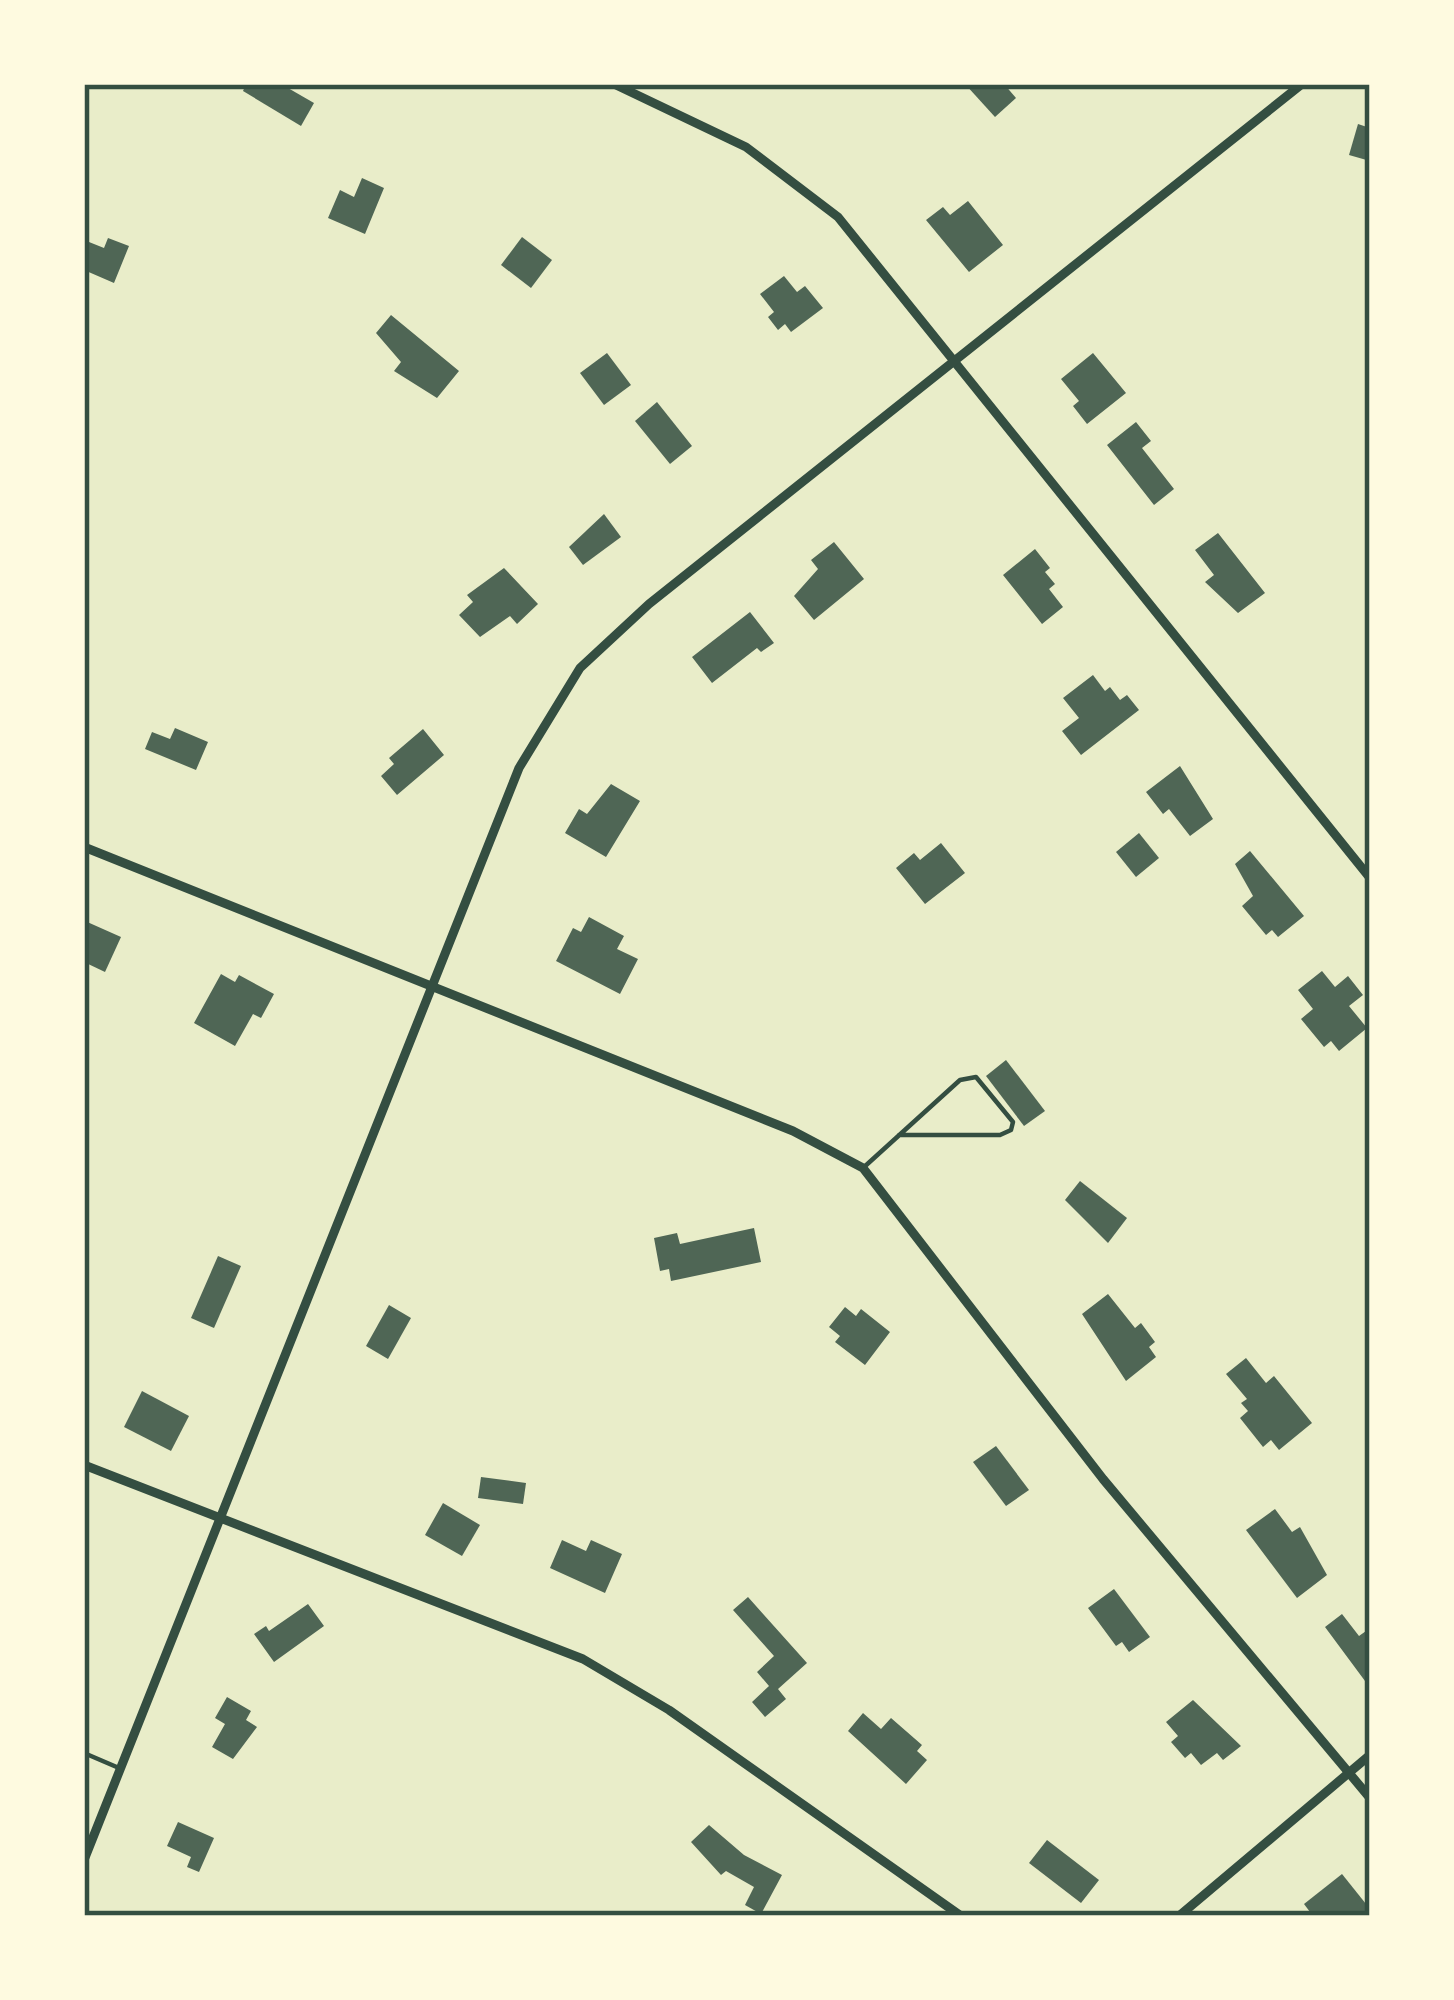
<svg xmlns="http://www.w3.org/2000/svg" width="1454" height="2000" font-family="'Alegreya Sans',sans-serif">
  <style>
    .building { fill: #4f6655 }
    .lines { fill: none; stroke-linecap: round; stroke-linejoin: round }
    .service { stroke: #344e41; stroke-width: 4.5 }
    .minor { stroke: #344e41; stroke-width: 9 }
    .neatline { fill: none; stroke: #344e41; stroke-width: 4.5 }
  </style>
  <rect width="100%" height="100%" fill="#e9edc9"/>
  <g class="building">
    <polygon points="246,84 281,84 314,103 301,126 243,91"/>
    <polygon points="965,84 1004,84 1016,98 995,117"/>
    <polygon points="1358,124 1370,128 1370,161 1349,155"/>
    <polygon points="362,178 384,188 365,234 328,218 340,190 354,197"/>
    <polygon points="968,201 1003,245 969,272 926,220 943,207 950,215"/>
    <polygon points="522,237 552,260 531,288 501,265"/>
    <polygon points="108,238 129,246 114,283 84,270 84,240 104,248"/>
    <polygon points="784,276 797,292 805,286 823,308 791,332 785,324 778,330 768,317 774,312 760,294"/>
    <polygon points="391,315 459,371 437,398 394,371 401,362 376,333"/>
    <polygon points="607,353 631,385 604,405 580,373"/>
    <polygon points="1093,353 1126,393 1087,424 1073,406 1079,401 1061,379"/>
    <polygon points="657,402 692,446 670,464 635,421"/>
    <polygon points="1136,422 1151,441 1142,448 1174,489 1154,505 1107,445"/>
    <polygon points="604,514 621,537 583,565 569,547"/>
    <polygon points="1218,533 1265,593 1238,613 1205,582 1214,575 1195,550"/>
    <polygon points="834,542 864,579 814,620 794,596 818,569 811,560"/>
    <polygon points="1035,549 1050,568 1045,572 1055,584 1049,589 1063,607 1042,624 1003,575"/>
    <polygon points="504,568 538,604 517,624 510,616 480,637 459,615 473,602 467,595"/>
    <polygon points="750,612 774,643 761,652 757,648 712,683 692,657"/>
    <polygon points="1093,675 1105,691 1110,687 1120,700 1127,695 1139,710 1081,755 1062,731 1079,718 1063,698"/>
    <polygon points="175,728 208,742 196,770 145,749 152,732 170,739"/>
    <polygon points="423,729 444,755 397,795 381,776 394,764 389,758"/>
    <polygon points="1180,766 1213,819 1190,836 1169,809 1163,814 1146,792"/>
    <polygon points="611,784 640,801 606,857 565,833 579,809 587,814"/>
    <polygon points="1139,833 1159,858 1136,877 1116,852"/>
    <polygon points="941,843 965,873 925,904 896,868 914,853 920,860"/>
    <polygon points="1250,851 1304,916 1278,937 1272,930 1266,935 1242,906 1253,896 1235,864"/>
    <polygon points="589,917 624,936 617,949 638,959 620,994 556,961 573,928 581,932"/>
    <polygon points="85,921 121,937 105,972 84,962"/>
    <polygon points="1322,971 1335,987 1348,976 1363,995 1349,1006 1367,1028 1339,1051 1331,1041 1324,1047 1301,1019 1313,1009 1298,990"/>
    <polygon points="221,974 235,982 239,975 274,994 261,1018 253,1014 235,1046 194,1023"/>
    <polygon points="1006,1060 1045,1111 1024,1126 986,1076"/>
    <polygon points="1080,1181 1127,1218 1108,1243 1065,1200"/>
    <polygon points="754,1228 761,1262 671,1281 669,1269 660,1271 654,1238 677,1233 680,1244"/>
    <polygon points="218,1256 241,1266 214,1328 191,1318"/>
    <polygon points="1108,1294 1135,1328 1141,1323 1155,1342 1149,1347 1156,1357 1126,1381 1082,1314"/>
    <polygon points="389,1305 411,1318 388,1359 366,1346"/>
    <polygon points="845,1307 856,1316 861,1309 890,1332 865,1365 835,1342 840,1336 829,1327"/>
    <polygon points="1246,1358 1266,1383 1274,1376 1312,1423 1279,1450 1271,1440 1263,1447 1240,1418 1248,1411 1241,1403 1247,1399 1226,1374"/>
    <polygon points="142,1391 189,1416 171,1451 124,1427"/>
    <polygon points="996,1446 1029,1490 1006,1506 973,1462"/>
    <polygon points="481,1477 526,1483 523,1504 478,1498"/>
    <polygon points="443,1503 480,1525 462,1556 425,1535"/>
    <polygon points="1275,1509 1292,1532 1300,1527 1327,1575 1297,1598 1246,1530"/>
    <polygon points="562,1540 586,1551 591,1540 622,1554 605,1593 550,1568"/>
    <polygon points="1114,1589 1150,1637 1129,1652 1122,1642 1116,1646 1088,1608"/>
    <polygon points="748,1597 807,1663 778,1689 786,1699 765,1717 752,1702 769,1686 757,1672 774,1656 733,1610"/>
    <polygon points="308,1604 324,1626 274,1662 254,1634 266,1626 269,1631"/>
    <polygon points="1342,1614 1359,1636 1366,1631 1370,1636 1370,1677 1365,1681 1325,1627"/>
    <polygon points="227,1697 251,1711 246,1720 257,1727 233,1759 212,1747 225,1724 215,1718"/>
    <polygon points="1193,1700 1241,1746 1223,1760 1217,1753 1201,1765 1191,1753 1185,1758 1171,1742 1178,1736 1166,1722"/>
    <polygon points="863,1713 881,1729 891,1718 922,1745 917,1751 927,1760 906,1784 848,1731"/>
    <polygon points="178,1822 214,1838 199,1872 187,1867 191,1857 167,1846"/>
    <polygon points="709,1825 744,1855 782,1875 761,1914 745,1905 754,1887 726,1871 721,1875 691,1842"/>
    <polygon points="1047,1840 1099,1880 1081,1903 1029,1863"/>
    <polygon points="1342,1874 1370,1909 1367,1916 1313,1916 1304,1904"/>
  </g>
  <g class="lines">
    <g class="service">
      <polyline points="863,1168 960,1080 976,1077 1013,1122 1011,1130 1000,1135 899,1135"/>
      <polyline points="84,1753 119,1768"/>
    </g>
    <g class="minor">
      <polyline points="614,84 746,147 838,217 1370,878"/>
      <polyline points="84,847 793,1131 863,1168 1103,1479 1370,1798"/>
      <polyline points="84,1465 583,1659 669,1710 961,1916"/>
      <polyline points="84,1860 519,768 580,668 649,604 1302,84"/>
      <polyline points="1179,1916 1370,1755"/>
    </g>
  </g>
  <rect width="1454" height="2000" fill="none" stroke="#fefae0" stroke-width="174"/>
  <rect x="87" y="87" width="1280" height="1826" class="neatline"/>
</svg>
